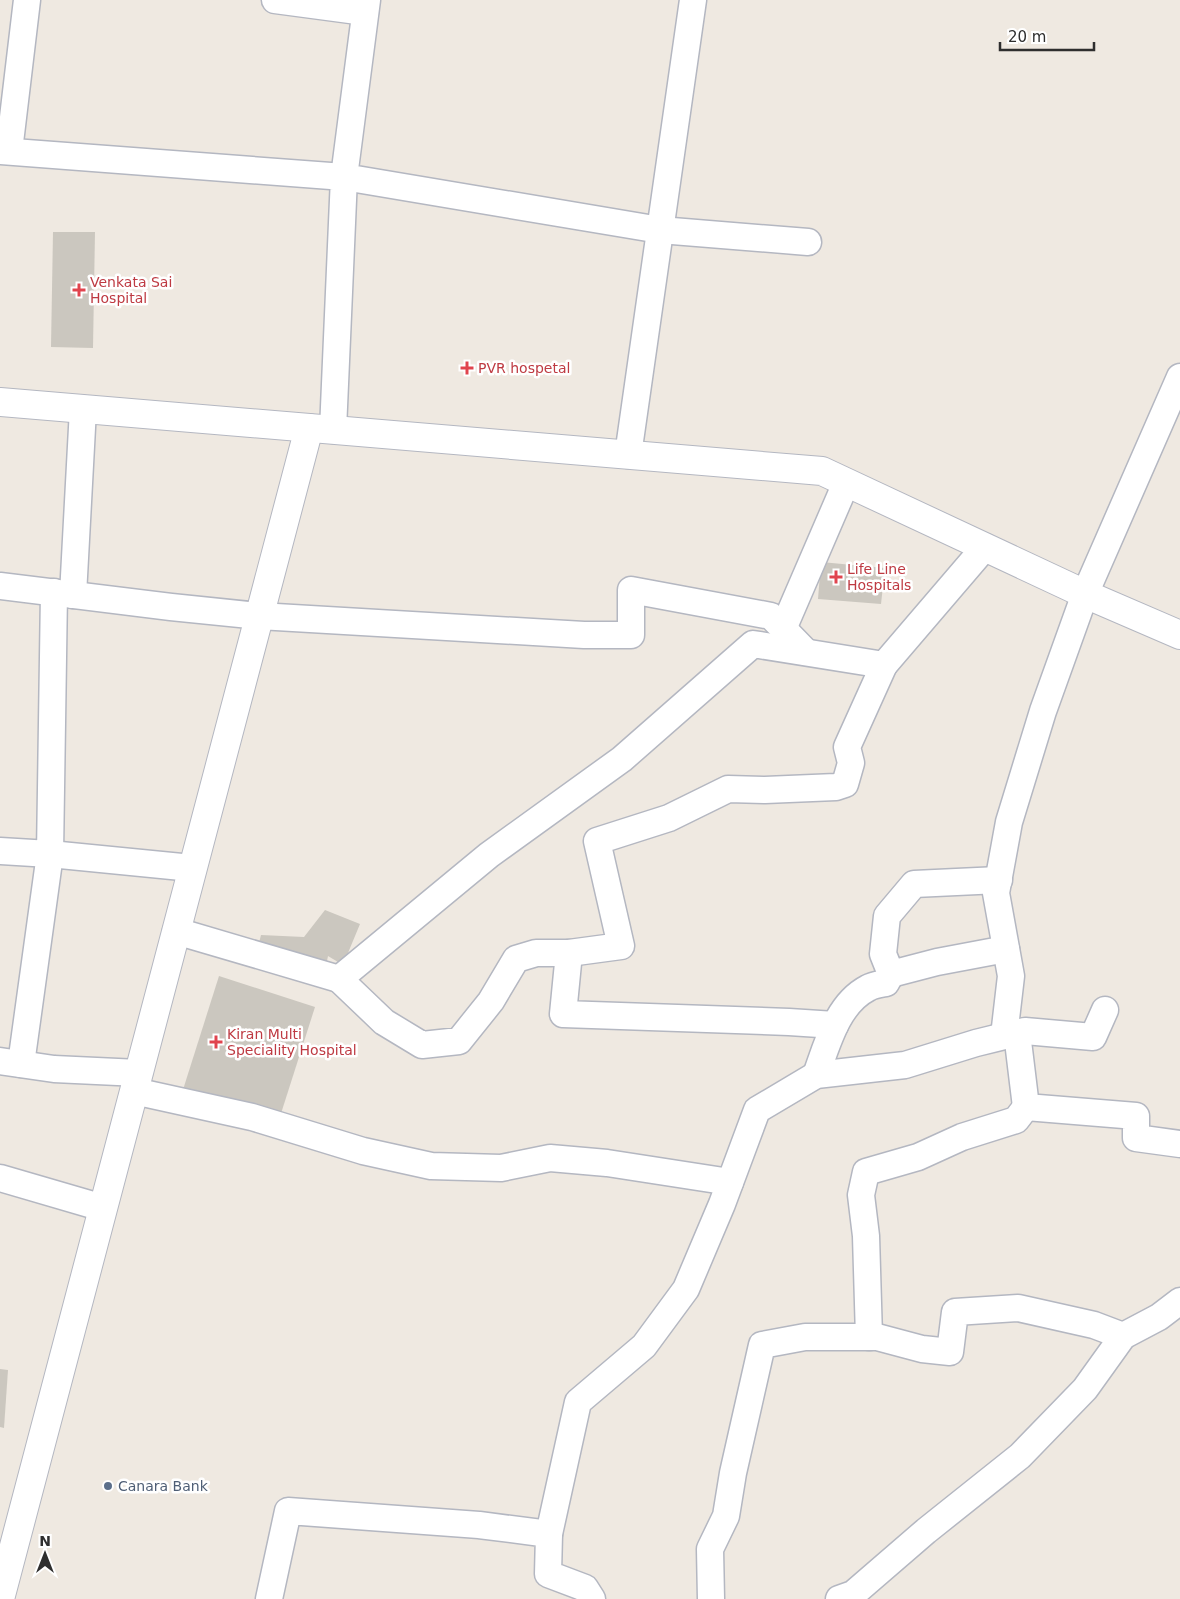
<svg xmlns="http://www.w3.org/2000/svg" width="1180" height="1599" font-family="'DejaVu Sans',sans-serif">
  <style>
    .building { fill: #cbc7bf }
    .lines { fill: none; stroke-linecap: round; stroke-linejoin: round }
    .minor-casing { stroke: #b4b7c1; stroke-width: 29 }
    .tertiary-casing { stroke: #b4b7c1; stroke-width: 30 }
    .secondary-casing { stroke: #b4b7c1; stroke-width: 30 }
    .minor { stroke: #fff; stroke-width: 26 }
    .tertiary { stroke: #fff; stroke-width: 28 }
    .secondary { stroke: #fff; stroke-width: 28 }
    .health-dot { fill: #e0444e; stroke: #fff; stroke-width: 2 }
    .service-dot { fill: #5c6f8a; stroke: #fff; stroke-width: 2 }
    .labels { text-anchor: middle; stroke-width: 5; stroke-linejoin: round; paint-order: stroke }
    .health-label { font-size: 14px; fill: #be3a42; stroke: #fff; text-anchor: start }
    .service-label { font-size: 14px; fill: #4e5e75; stroke: #fff; text-anchor: start }
  </style>
  <rect width="100%" height="100%" fill="#efe9e1"/>
  <g class="building">
    <polygon points="53,232 95,232 93,348 51,347"/>
    <polygon points="821,562 885,568 881,604 818,599"/>
    <polygon points="325,910 360,924 343,965 328,956 326,966 256,955 261,935 304,937"/>
    <polygon points="219,976 315,1007 277,1126 181,1096"/>
    <polygon points="0,1369 8,1370 4,1428 0,1427"/>
  </g>
  <g class="lines">
    <defs>
      <g id="minor">
        <polyline points="275,0 365,12"/>
        <polyline points="367,0 344,177 660,230 808,242"/>
        <polyline points="0,151 344,177 333,430"/>
        <polyline points="9,151 27,0"/>
        <polyline points="628,455 693,0"/>
        <polyline points="0,586 171,607 259,616 584,635 631,635 631,590 771,616 806,652"/>
        <polyline points="73,595 83,409"/>
        <polyline points="783,629 846,483"/>
        <polyline points="0,851 50,854 54,592"/>
        <polyline points="999,880 914,884 887,916 883,954 891,974 937,962 1006,949"/>
        <polyline points="176,931 339,979 489,855 622,759 753,644 884,665 985,547"/>
        <polyline points="569,953 563,1014 789,1022 835,1025"/>
        <polyline points="339,979 384,1022 422,1045 459,1041 491,1001 516,959 536,953 569,953 621,946 597,841 669,818 728,789 765,790 836,787 845,784 851,763 847,747 884,665"/>
        <polyline points="1017,1033 1026,1107 1136,1116 1136,1138 1180,1144"/>
        <polyline points="1004,1036 1011,976 996,893 1009,822 1043,711 1085,594 1180,377"/>
        <polyline points="0,1061 54,1069 139,1073"/>
        <polyline points="21,1064 50,854 192,868"/>
        <path d="M816 1075C827 1045 837 1004 868 988 873 985 881 984 886 983L891 974"/>
        <polyline points="134,1091 252,1117 363,1151 431,1166 501,1168 550,1158 607,1163 730,1182"/>
        <polyline points="0,1178 103,1208"/>
        <polyline points="869,1337 866,1236 861,1195 866,1172 918,1157 962,1137 1016,1120 1026,1107"/>
        <polyline points="549,1534 578,1402 644,1346 686,1289 722,1204 757,1110 816,1075 905,1065 976,1043 1025,1031 1093,1037 1105,1010"/>
        <polyline points="269,1599 288,1511 479,1525 549,1534 548,1574 585,1588 592,1599"/>
        <polyline points="711,1599 710,1549 726,1516 733,1473 762,1345 805,1337 877,1337 922,1349 950,1352 955,1312 1018,1308 1094,1325 1123,1336"/>
        <polyline points="839,1599 853,1594 926,1531 1020,1456 1085,1389 1123,1336 1159,1317 1180,1301"/>
      </g>
      <polyline id="tertiary" points="0,1599 309,428"/>
      <polyline id="secondary" points="0,402 822,471 1085,594 1180,635"/>
    </defs>
    <use href="#minor" class="minor-casing"/>
    <use href="#tertiary" class="tertiary-casing"/>
    <use href="#secondary" class="secondary-casing"/>
    <use href="#minor" class="minor"/>
    <use href="#tertiary" class="tertiary"/>
    <use href="#secondary" class="secondary"/>
  </g>
  <g class="health-dot">
    <path d="M76.5 282.5h5v5h5v5h-5v5h-5v-5h-5v-5h5z"/>
    <path d="M464.5 360.5h5v5h5v5h-5v5h-5v-5h-5v-5h5z"/>
    <path d="M833.5 569.5h5v5h5v5h-5v5h-5v-5h-5v-5h5z"/>
    <path d="M213.5 1034.5h5v5h5v5h-5v5h-5v-5h-5v-5h5z"/>
  </g>
  <circle class="service-dot" cx="108" cy="1486" r="5"/>
  <g class="labels">
    <g class="health-label">
      <text x="90" y="287">Venkata Sai<tspan x="90" dy="16">Hospital</tspan></text>
      <text x="478" y="373">PVR hospetal</text>
      <text x="847" y="574">Life Line<tspan x="847" dy="16">Hospitals</tspan></text>
      <text x="227" y="1039">Kiran Multi<tspan x="227" dy="16">Speciality Hospital</tspan></text>
    </g>
    <g class="service-label">
      <text x="118" y="1491">Canara Bank</text>
    </g>
  </g>
  <g transform="translate(45 1554)" stroke="#ffffff" stroke-width="4" paint-order="stroke">
  <path d="M0-4L9 19L0 12L-9 19Z" fill="#2e2e2e"/>
  <text y="-8" font-size="14" font-weight="bold" text-anchor="middle" fill="#2e2e2e">N</text>
  </g>
  <path d="M1000 42v8h94v-8" fill="none" stroke="#2e2e2e" stroke-width="2.5"/>
  <text x="1008" y="42" font-size="15" fill="#2e2e2e" stroke="#ffffff" stroke-width="4" paint-order="stroke">20 m</text>
</svg>
